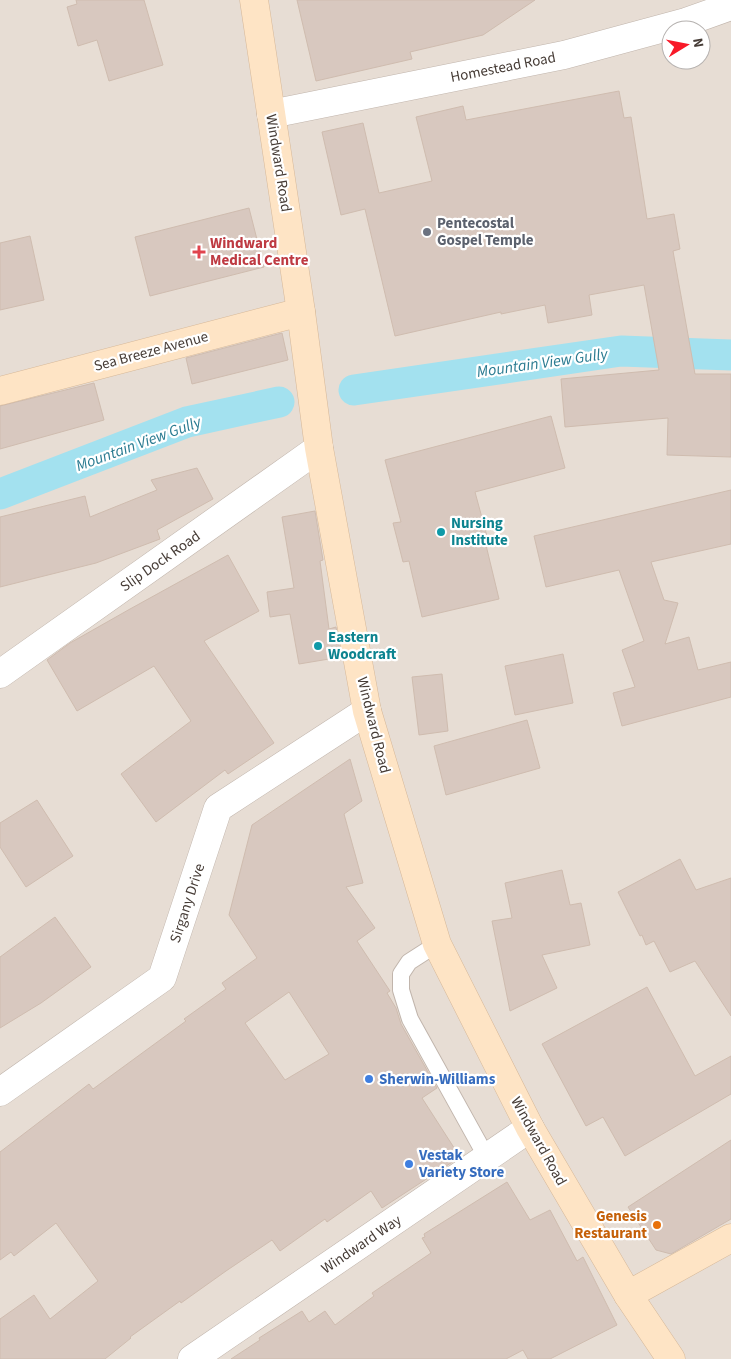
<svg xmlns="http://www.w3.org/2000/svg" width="731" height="1359" font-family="'Source Sans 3',sans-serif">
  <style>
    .residential { fill: #e7ddd4; fill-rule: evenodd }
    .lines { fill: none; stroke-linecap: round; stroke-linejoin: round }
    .canal { stroke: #a3e1ef; stroke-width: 31 }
    .building { fill: #d8c8bf; stroke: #cfbcaf; fill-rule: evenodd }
    .lane-casing { stroke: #c1b5ac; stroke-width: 18 }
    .street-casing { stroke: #c1b5ac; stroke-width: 29 }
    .secondary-casing { stroke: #d6b899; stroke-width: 29 }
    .lane { stroke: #fff; stroke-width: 16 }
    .street { stroke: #fff; stroke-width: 28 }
    .secondary { stroke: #fee4c5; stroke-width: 28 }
    .worship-dot { fill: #6b7280; stroke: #fff; stroke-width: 2 }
    .health-dot { fill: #e0444e; stroke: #fff; stroke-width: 2 }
    .culture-dot { fill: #0f9aa8; stroke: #fff; stroke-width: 2 }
    .shop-dot { fill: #3f7fe0; stroke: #fff; stroke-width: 2 }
    .food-dot { fill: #e8710a; stroke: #fff; stroke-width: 2 }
    .labels { text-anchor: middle; stroke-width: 4.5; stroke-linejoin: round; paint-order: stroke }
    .street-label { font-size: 15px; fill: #463c36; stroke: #fff }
    .worship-label { font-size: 15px; font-weight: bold; fill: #5b616d; stroke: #fff; text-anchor: start }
    .health-label { font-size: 15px; font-weight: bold; fill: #be3a42; stroke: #fff; text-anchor: start }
    .culture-label { font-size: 15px; font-weight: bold; fill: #0d838f; stroke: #fff; text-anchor: start }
    .shop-label { font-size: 15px; font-weight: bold; fill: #366cbe; stroke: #fff; text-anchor: start }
    .food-label { font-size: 15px; font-weight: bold; fill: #c56008; stroke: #fff; text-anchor: end }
    .water-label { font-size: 16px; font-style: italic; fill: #2a7b91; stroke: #fff }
  </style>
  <rect width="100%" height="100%" fill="#f3ece6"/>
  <path class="residential" d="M0 0H731V1359H0ZM671 30H701V60H671Z"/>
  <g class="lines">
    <g class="canal">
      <polyline points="354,390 621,351 731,355"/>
      <polyline points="0,494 187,422 279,402"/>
    </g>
  </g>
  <g class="building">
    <polygon points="76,0 144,0 163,65 109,81 97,40 78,46 67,7 77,4"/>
    <polygon points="297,0 535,0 483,35 410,52 412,59 316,81"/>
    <polygon points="619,91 624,118 631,117 647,219 674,214 680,249 673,251 695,374 731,374 731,457 667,455 668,418 565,427 561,379 659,370 644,285 589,295 592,315 548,323 545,305 501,314 501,312 395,336 365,209 341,215 322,132 363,123 379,193 432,181 416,117 463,106 466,120"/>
    <polygon points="249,208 264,267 150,296 135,237"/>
    <polygon points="30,236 44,300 0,310 0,243"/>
    <polygon points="282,333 288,360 192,384 186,358"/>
    <polygon points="94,383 104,420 0,449 0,406"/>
    <polygon points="551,416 565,468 475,492 488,540 485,541 499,599 422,617 409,561 403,562 393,523 401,522 385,460"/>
    <polygon points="197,468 213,499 157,530 160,539 96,563 0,587 0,517 85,496 90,517 157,490 151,480"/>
    <polygon points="731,490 731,544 651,562 664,600 678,603 665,644 689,637 698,670 731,662 731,697 622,726 613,693 635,687 622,650 644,641 619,570 546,587 534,536"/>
    <polygon points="315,511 323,560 320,561 329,629 336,627 341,657 299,664 290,614 270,617 267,592 294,588 282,517"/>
    <polygon points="228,555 259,611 204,641 274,743 228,774 225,770 156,822 121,774 191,721 154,666 77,711 47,660 70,643 130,609"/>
    <polygon points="563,654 573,703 515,715 505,666"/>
    <polygon points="442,674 448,731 419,735 412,677"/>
    <polygon points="527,720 540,768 446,795 434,746"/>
    <path d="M350 759 362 801 344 814 363 883 346 887 375 928 357 941 390 991 387 993 396 1008 401 1024 437 1088 422 1098 460 1157 382 1208 371 1191 327 1222 325 1219 280 1251 272 1240 226 1271 181 1303 180 1301 130 1337 131 1338 105 1359H0V1319L34 1295 50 1319 98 1281 56 1223 14 1256 11 1252 0 1260V1152L89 1084 93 1089 186 1021 184 1019 226 989 222 983 257 958 229 915 252 825ZM289 992 329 1054 285 1080 245 1023Z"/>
    <polygon points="37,800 73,856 26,887 0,847 0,823"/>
    <polygon points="680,859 696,890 731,878 731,1016 695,961 670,972 654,941 646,945 642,935 640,936 618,892"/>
    <polygon points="562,870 570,905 581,903 590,945 542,955 557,988 510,1011 492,921 512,918 505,883"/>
    <polygon points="55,917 91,967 41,1003 0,1028 0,957"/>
    <polygon points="647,987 695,1076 731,1056 731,1094 625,1156 603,1117 586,1126 542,1044"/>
    <polygon points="731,1140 731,1219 671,1254 656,1250 628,1207"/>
    <polygon points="507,1182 530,1220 550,1210 577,1261 583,1257 617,1325 550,1359 528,1359 523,1350 506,1359 231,1359 260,1340 259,1338 302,1311 309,1322 325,1311 335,1325 374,1296 372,1293 431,1253 422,1238 425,1237 424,1234"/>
  </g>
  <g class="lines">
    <defs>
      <polyline id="lane" points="437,944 409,962 401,974 401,990 410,1019 487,1158"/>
      <g id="street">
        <polyline points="271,114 564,55 686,22 731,6"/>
        <polyline points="0,674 319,448"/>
        <polyline points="0,1092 162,978 218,808 367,711"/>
        <polyline points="192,1359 530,1128"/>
      </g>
      <g id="secondary">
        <polyline points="254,0 301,312 319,448 367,711 437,944 530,1128 628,1295 671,1359"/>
        <polyline points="0,391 301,312"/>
        <polyline points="628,1295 731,1238"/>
      </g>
    </defs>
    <use href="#lane" class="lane-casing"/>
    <use href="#street" class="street-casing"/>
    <use href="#secondary" class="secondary-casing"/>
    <use href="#lane" class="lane"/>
    <use href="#street" class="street"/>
    <use href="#secondary" class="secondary"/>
  </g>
  <circle class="worship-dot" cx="427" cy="232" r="5"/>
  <path class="health-dot" d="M196.5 244.5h5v5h5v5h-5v5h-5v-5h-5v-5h5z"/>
  <g class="culture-dot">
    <circle cx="441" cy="532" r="5"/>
    <circle cx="318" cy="646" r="5"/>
  </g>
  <g class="shop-dot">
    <circle cx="369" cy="1079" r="5"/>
    <circle cx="409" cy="1164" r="5"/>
  </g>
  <circle class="food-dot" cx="657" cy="1225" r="5"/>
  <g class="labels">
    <g class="street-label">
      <text transform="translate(503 67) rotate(-11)" y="5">Homestead Road</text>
      <text transform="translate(279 163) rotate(81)" y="5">Windward Road</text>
      <text transform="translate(151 351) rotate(-15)" y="5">Sea Breeze Avenue</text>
      <text transform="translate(160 561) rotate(-35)" y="5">Slip Dock Road</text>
      <text transform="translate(374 725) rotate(76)" y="5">Windward Road</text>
      <text transform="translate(187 903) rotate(-72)" y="5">Sirgany Drive</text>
      <text transform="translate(539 1141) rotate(61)" y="5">Windward Road</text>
      <text transform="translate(361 1244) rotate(-34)" y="5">Windward Way</text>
    </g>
    <g class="worship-label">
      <text x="437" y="228">Pentecostal<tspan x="437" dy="17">Gospel Temple</tspan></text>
    </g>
    <g class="health-label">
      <text x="210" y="248">Windward<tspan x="210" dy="17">Medical Centre</tspan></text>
    </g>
    <g class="culture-label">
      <text x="451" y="528">Nursing<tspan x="451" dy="17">Institute</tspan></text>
      <text x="328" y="642">Eastern<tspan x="328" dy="17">Woodcraft</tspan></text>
    </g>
    <g class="shop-label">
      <text x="379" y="1084">Sherwin-Williams</text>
      <text x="419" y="1160">Vestak<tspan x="419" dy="17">Variety Store</tspan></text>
    </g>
    <g class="food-label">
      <text x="647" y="1221">Genesis<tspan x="647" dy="17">Restaurant</tspan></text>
    </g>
    <g class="water-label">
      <text transform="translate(542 362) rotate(-8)" y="6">Mountain View Gully</text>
      <text transform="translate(138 443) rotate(-20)" y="6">Mountain View Gully</text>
    </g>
  </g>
  <g transform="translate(686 45) rotate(80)"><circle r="24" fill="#ffffff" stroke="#b5b1af"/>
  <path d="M0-4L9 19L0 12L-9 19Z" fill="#f81928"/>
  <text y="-8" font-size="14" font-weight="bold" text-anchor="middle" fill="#463c36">N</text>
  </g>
</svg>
